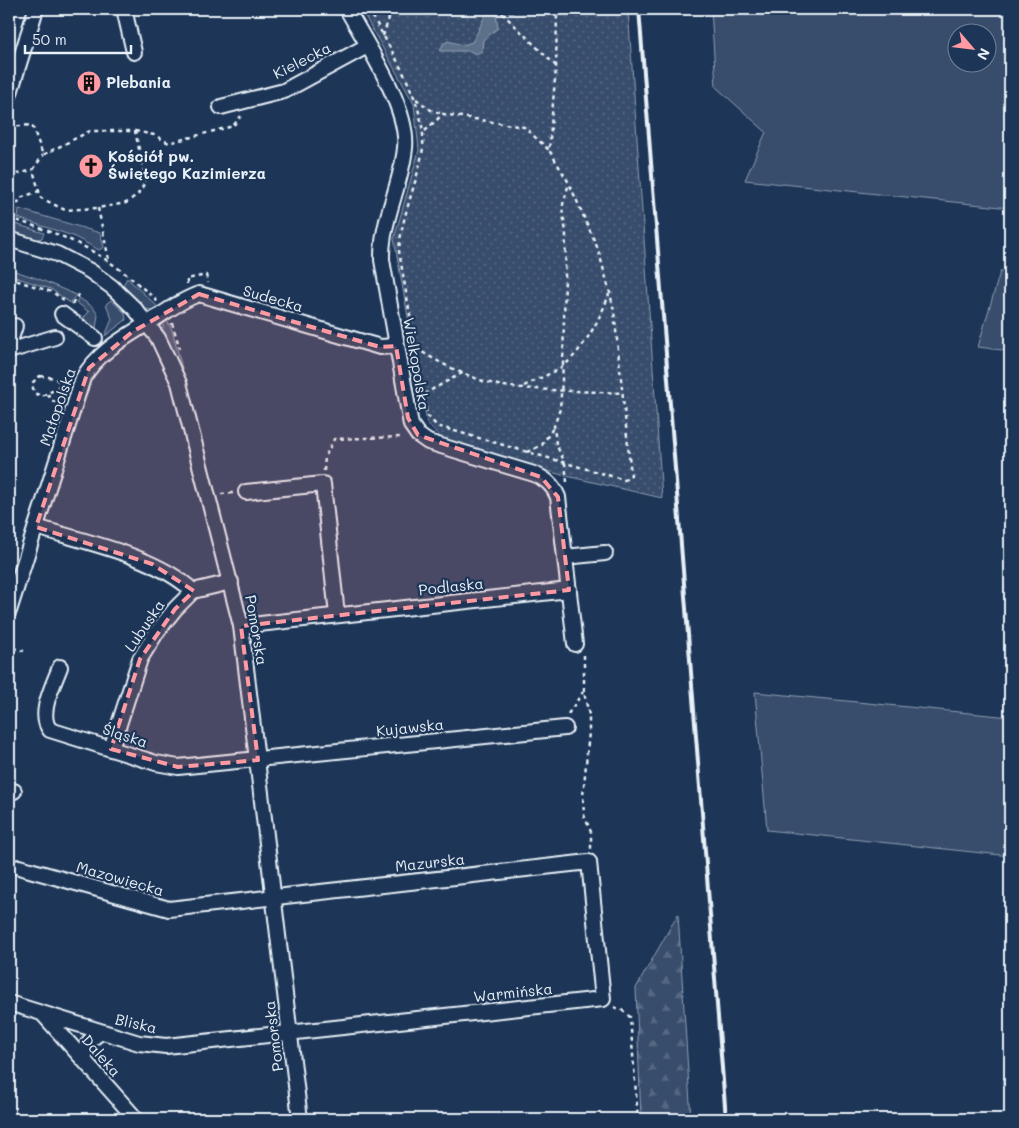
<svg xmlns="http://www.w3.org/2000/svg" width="1019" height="1128" font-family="Mali,sans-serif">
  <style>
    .grass { fill: #374d6c; stroke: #909fb2; fill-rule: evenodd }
    .forest { fill: url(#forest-firs); stroke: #909fb2 }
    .park { fill: url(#park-dots); stroke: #909fb2 }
    .water { fill: #5d7089; stroke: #95a4b5 }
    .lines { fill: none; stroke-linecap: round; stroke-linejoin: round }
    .minor-casing { stroke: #e8f1f8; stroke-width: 18 }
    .path { stroke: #e8f1f8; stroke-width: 2.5; stroke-dasharray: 4 4; stroke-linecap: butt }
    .minor { stroke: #1d3557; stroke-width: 14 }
    .rail { stroke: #e8f1f8; stroke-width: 4 }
    .marked { fill: #ff9aa2; fill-opacity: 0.2; stroke: #ff9aa2; stroke-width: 4; stroke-dasharray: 10 6; stroke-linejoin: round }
    .labels { text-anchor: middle; stroke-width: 4.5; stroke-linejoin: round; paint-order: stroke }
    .street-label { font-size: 15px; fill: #e8f1f8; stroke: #1d3557 }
    .poi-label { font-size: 15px; font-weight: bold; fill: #e8f1f8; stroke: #1d3557; text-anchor: start }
  </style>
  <defs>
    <pattern id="forest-firs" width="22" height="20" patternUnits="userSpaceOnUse" patternTransform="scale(1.25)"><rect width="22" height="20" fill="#374d6c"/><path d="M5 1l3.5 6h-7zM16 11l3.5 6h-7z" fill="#546782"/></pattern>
    <pattern id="park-dots" width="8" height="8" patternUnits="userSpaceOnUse" patternTransform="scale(1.25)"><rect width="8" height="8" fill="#374d6c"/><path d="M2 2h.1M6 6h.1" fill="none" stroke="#546782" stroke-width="1.8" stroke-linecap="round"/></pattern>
  </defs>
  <rect width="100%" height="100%" fill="#1d3557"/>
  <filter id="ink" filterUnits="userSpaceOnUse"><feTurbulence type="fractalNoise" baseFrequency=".02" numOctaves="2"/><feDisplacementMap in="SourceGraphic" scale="10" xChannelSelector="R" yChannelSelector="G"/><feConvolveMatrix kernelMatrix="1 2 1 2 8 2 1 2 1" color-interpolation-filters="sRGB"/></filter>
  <g filter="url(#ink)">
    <g class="grass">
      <path d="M711 9H1010V208L745 180 766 132 716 87ZM956 32H986V62H956Z"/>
      <polygon points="19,209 100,233 104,247 99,250 73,236 18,218"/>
      <polygon points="9,222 44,233 42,238 35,240 9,232"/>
      <polygon points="9,269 39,279 76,295 70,303 51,289 9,275"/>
      <polygon points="1010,271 1010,351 978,347 1000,272"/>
      <polygon points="127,278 159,308 156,311 145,309 122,287"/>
      <polygon points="79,298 93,307 98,315 96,328 84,323 84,317 89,312 76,302"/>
      <polygon points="111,300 125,313 126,320 105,336 112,319 106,304"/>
      <path d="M166 319 172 330 183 372C176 359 155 332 166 319Z"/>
      <polygon points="755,692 1010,717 1010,856 767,830"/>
    </g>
    <polygon class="forest" points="678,914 691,1119 641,1119 636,988"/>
    <polygon class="park" points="361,9 628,9 662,498 562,475 444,441 427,423 394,239 419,150 414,104"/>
    <path class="water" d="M515 9 512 14 505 10 496 15 498 28 483 40 482 51 476 54 470 51H440L443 44 448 41 463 45 472 42C489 15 477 9 515 9Z"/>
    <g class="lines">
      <defs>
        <g id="minor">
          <polyline points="124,9 134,52"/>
          <path d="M347 9C367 45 409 108 405 148 401 187 381 221 382 260L411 425 418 435 428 442 534 474C546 479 553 485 558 497L575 644"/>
          <polyline points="9,96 36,9"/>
          <polyline points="221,107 284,91 367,46"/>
          <polyline points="9,239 57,254 90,271 112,287 135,309 158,338 179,383 241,626 300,1119"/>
          <polyline points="62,314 95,338"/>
          <polyline points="9,345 15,326"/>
          <polyline points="9,351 55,337"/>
          <polyline points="246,492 323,484 337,615"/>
          <path d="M36 527C85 542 156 556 193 591"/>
          <polyline points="565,557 605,553"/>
          <path d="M9 611 83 378C98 352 124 338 148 323 165 313 180 300 199 294L380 347 396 346"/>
          <polyline points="241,626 569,590"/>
          <path d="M60 667C54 684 37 714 50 730L156 763 178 767 565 728"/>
          <polyline points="111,749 140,659 156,633 175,609 193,591 231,582"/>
          <polyline points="9,790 14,791"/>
          <polyline points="9,1003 139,1043 166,1046 603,999 589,862 169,909 19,867"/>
          <polyline points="43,1014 136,1119"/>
          <path d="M85 1061C84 1048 89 1038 102 1032"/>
        </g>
      </defs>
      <use href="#minor" class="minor-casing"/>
      <g class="path">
        <path d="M369 9C389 49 431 108 422 154 416 186 401 218 399 251L427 415 437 426 625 480 631 475 614 311 610 293 598 249 569 183 549 150 556 67 557 9"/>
        <polyline points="502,13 556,66"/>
        <polyline points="9,15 11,9"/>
        <polyline points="383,36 392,9"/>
        <polyline points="416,99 431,110 443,114"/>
        <polyline points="9,127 32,125 43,155 90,131 135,131 146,181 138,194 126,203 98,208 65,210 41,198 33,170 43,155"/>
        <polyline points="9,129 16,107"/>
        <polyline points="135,131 154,135 169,143 233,126 241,116"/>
        <polyline points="425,131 443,114 524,127 549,150"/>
        <polyline points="9,176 33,170"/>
        <polyline points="98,208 109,260"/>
        <path d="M9 218C75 238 107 254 158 302"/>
        <polyline points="11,219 20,198 39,191"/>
        <polyline points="9,260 13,258 14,253"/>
        <polyline points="9,278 52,292 64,300"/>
        <polyline points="187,284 187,279 206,275 208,283"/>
        <polyline points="72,304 80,293"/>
        <polyline points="172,323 180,349"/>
        <path d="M416 348C438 363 477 382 504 386 543 391 584 391 623 393"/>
        <polygon points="40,376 55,378 59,382 58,388 42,396 34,393 32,383"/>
        <path d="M524 386C537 379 551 374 563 366 582 352 602 316 609 294"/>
        <polyline points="48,394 51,400 60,404"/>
        <polyline points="424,394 464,372"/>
        <polyline points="527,452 542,445 553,428"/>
        <polyline points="324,471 325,457 334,439 401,437"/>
        <polyline points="567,482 565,463 556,444 554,426 560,409 563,365 566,232 562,208 569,183"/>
        <polyline points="221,494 233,493"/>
        <polyline points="9,635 13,623"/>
        <polyline points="13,648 24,651"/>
        <polyline points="584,655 584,692 589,715 589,732 583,796 584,815 591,832 591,849"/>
        <polyline points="568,714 583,692"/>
        <polyline points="614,1007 622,1010 630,1017 638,1119"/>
      </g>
      <use href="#minor" class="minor"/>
      <polyline class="rail" points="639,9 726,1119"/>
    </g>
  </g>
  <path class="marked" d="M199 294 380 347 396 346 408 418 418 435 541 477 558 497 569 590 241 626 258 760 178 767 111 749 140 659 175 609 194 591 152 564 36 527 89 368 132 332Z"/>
  <defs>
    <symbol id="building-disc" viewBox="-11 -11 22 22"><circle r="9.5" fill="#ff9aa2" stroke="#1d3557"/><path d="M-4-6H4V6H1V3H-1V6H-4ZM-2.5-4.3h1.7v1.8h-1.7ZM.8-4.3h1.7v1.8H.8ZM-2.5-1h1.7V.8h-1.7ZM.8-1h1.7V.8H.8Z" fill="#111"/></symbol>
    <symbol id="church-disc" viewBox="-11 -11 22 22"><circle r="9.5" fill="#ff9aa2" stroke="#1d3557"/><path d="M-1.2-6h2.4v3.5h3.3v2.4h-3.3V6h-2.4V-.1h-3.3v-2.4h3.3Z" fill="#111"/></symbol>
  </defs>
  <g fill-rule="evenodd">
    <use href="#building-disc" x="75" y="69" width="28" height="28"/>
    <use href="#church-disc" x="77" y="152" width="28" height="28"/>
  </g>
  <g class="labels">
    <g class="street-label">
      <text transform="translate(302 61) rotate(-27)" y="5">Kielecka</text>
      <text transform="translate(273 299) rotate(16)" y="5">Sudecka</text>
      <text transform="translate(416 364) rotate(80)" y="5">Wielkopolska</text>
      <text transform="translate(58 407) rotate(-71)" y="5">Małopolska</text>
      <text transform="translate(451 587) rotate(-6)" y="5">Podlaska</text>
      <text transform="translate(145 626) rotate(-56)" y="5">Lubuska</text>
      <text transform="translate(256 630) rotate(80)" y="5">Pomorska</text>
      <text transform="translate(410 728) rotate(-6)" y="5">Kujawska</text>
      <text transform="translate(125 736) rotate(18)" y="5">Śląska</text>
      <text transform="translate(430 863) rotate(-6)" y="5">Mazurska</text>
      <text transform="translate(120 879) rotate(16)" y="5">Mazowiecka</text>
      <text transform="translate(513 993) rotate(-6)" y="5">Warmińska</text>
      <text transform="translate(136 1024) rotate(13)" y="5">Bliska</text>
      <text transform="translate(274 1036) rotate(-97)" y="5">Pomorska</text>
      <text transform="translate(101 1056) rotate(49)" y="5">Daleka</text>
    </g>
    <g class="poi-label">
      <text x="106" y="88">Plebania</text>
      <text x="108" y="162">Kościół pw.<tspan x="108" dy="17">Świętego Kazimierza</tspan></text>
    </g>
  </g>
  <rect width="1019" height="1128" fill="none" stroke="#1d3557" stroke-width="30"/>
  <rect x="15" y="15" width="989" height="1098" fill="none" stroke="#e8f1f8" stroke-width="2" filter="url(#ink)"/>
  <g transform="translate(972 48) rotate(118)"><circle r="24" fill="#1d3557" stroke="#6e8097"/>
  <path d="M0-4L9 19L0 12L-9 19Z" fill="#ff9aa2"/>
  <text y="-8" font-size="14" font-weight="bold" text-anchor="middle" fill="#e8f1f8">N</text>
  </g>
  <path d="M25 45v8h106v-8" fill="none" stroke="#e8f1f8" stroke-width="2.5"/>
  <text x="32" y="45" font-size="15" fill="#e8f1f8" stroke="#1d3557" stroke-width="4" paint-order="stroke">50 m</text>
</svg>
